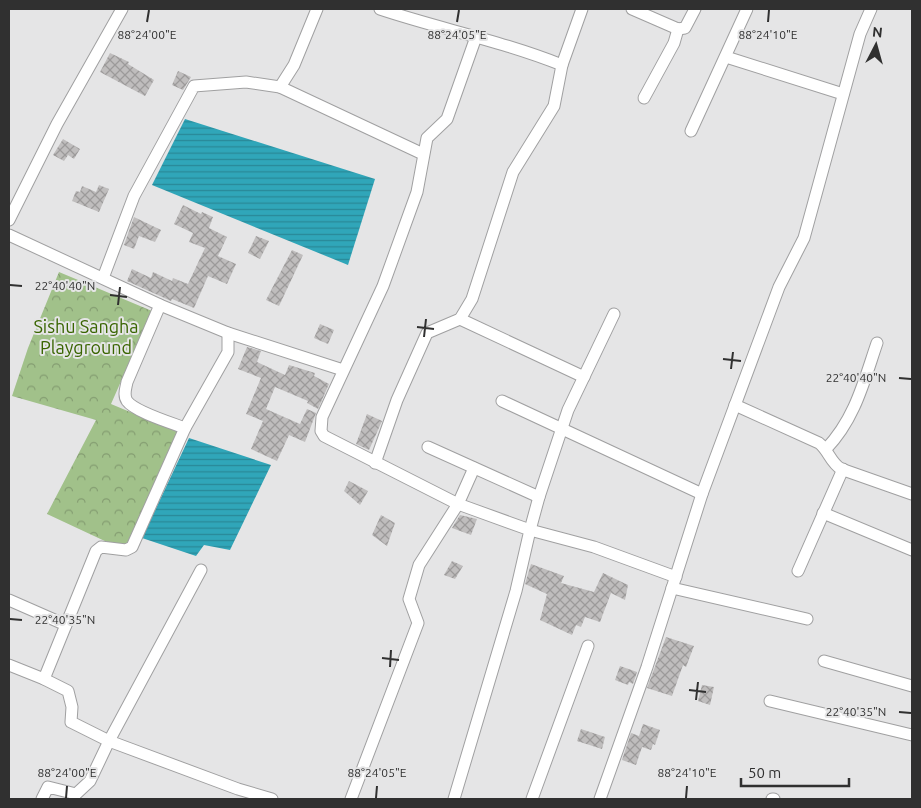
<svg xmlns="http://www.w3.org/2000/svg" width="921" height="808" font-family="Ubuntu,sans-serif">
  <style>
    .park { fill: url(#park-crowns) }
    .water { fill: url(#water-rules) }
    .building { fill: url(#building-cross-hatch) }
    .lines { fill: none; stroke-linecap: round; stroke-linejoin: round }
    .minor-casing { stroke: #a0a0a1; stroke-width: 13 }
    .minor { stroke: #fff; stroke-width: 11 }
    .ticks { fill: none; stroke: #303030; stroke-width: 2 }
    .labels { text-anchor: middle; stroke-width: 4; stroke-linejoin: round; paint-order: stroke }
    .park-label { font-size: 18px; fill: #396501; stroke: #e5e5e6 }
    .ticks-label { font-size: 12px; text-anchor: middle; fill: #303030; stroke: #e5e5e6; stroke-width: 4; stroke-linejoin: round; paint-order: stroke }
  </style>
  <defs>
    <pattern id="park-crowns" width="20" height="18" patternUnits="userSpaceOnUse" patternTransform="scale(1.25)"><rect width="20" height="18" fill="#a1c18a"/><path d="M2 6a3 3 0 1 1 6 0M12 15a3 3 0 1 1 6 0" fill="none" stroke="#849d71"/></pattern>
    <pattern id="water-rules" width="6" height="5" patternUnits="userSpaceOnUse" patternTransform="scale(1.25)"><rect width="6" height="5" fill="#30a6b9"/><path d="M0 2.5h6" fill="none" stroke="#298897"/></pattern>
    <pattern id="building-cross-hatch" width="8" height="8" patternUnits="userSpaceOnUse" patternTransform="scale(1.25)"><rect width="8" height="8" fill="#bfbdbd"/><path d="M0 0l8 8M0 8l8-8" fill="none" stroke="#9c9a9a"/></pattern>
  </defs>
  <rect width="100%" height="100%" fill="#e5e5e6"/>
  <polygon class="park" points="59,272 152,311 111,404 178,432 124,550 47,514 96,420 12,396 28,348"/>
  <g class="water">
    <polygon points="185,119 375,179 348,265 152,185"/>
    <polygon points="189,438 271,465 230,550 204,545 196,556 142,538"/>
  </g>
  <g class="building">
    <polygon points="110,53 129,62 128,64 154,80 145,96 100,72"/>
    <polygon points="178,71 191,77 183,90 172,85"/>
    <polygon points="63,139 80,149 74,159 68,155 64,161 53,155"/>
    <polygon points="99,185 109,189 99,212 72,201 76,191 80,192 82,186 96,192"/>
    <polygon points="183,205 201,214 202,212 213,217 209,228 227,237 218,256 236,264 227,284 208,276 194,308 172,299 171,301 127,281 132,269 151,278 153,272 172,281 173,278 188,284 205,248 189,242 193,233 174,224"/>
    <polygon points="134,217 161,230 155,242 139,236 134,249 124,245"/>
    <polygon points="256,236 269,241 260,259 248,253"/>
    <polygon points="292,250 303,255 279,306 266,300"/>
    <polygon points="320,324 334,330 328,344 314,338"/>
    <polygon points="247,347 261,351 257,362 285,375 289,365 315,373 314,376 329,384 318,409 307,403 308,401 275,387 266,409 300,424 307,409 316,413 305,442 289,435 277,461 251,449 263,421 246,414 261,378 238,369"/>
    <polygon points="367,414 382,421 369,450 356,444"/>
    <polygon points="349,481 368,491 360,505 344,491"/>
    <polygon points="381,515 395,523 387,546 372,535"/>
    <polygon points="460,515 477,519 471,535 452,528"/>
    <polygon points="452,561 463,566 455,579 444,575"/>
    <polygon points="531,564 564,576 561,583 594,592 603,573 628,585 625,600 611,593 600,622 585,617 581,627 576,625 572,635 540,620 547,594 525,584"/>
    <polygon points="666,637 694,646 686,667 683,665 672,696 647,688"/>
    <polygon points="620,666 637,672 633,684 629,682 628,685 615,680"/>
    <polygon points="702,685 714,687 710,705 698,701"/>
    <polygon points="643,724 660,730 655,745 653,744 651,750 642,747 636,765 622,760 631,733 639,736"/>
    <polygon points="581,729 605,737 602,749 577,741"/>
  </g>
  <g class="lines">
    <defs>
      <g id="minor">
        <polyline points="632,9 678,29 685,28 695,9"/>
        <polyline points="726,57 843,94"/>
        <polyline points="562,65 582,9"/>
        <polyline points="280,87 423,154"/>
        <polyline points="644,98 674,43 678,29"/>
        <polyline points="691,131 747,9"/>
        <polyline points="9,220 57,124 122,9"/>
        <polyline points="9,235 160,305 228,333 343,370"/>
        <polyline points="103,278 134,196 194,86 246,82 280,87 294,65 317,9"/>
        <polyline points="614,314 568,410 539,497 530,530 594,547 676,577"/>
        <polyline points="460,319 584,377"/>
        <polyline points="502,401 702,494"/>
        <path d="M735 405 819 443C829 451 830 462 841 469L912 494"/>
        <polyline points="185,428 228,352 228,333"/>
        <polyline points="428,447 539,497"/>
        <path d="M826 449C855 419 864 381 877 343"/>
        <path d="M375 463 397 400 427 333 460 319 472 299 513 172 554 106 562 65C502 41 440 29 380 9"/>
        <polyline points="823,513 912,550"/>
        <polyline points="201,570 109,741 238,789 272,799"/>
        <polyline points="798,571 843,469"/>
        <polyline points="672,588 807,619"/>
        <polyline points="9,600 66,625"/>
        <polyline points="824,661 912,686"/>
        <polyline points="9,665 44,679"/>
        <polyline points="770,701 912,735"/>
        <path d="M42 799 48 787 76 794 90 781 109 741 71 722 72 707 68 691 44 679 96 551 101 547 126 550 132 547 185 428C172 423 135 412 127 401 123 395 126 388 127 382L160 305"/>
        <polyline points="351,799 418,623 409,599 419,565 458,504 324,436 321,431 322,417 383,286 417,192 427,138 447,119 476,37"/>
        <polyline points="454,799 516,591 530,530 458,504 474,468"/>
        <polyline points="532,799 588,646"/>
        <polyline points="600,799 647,667 702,494 779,287 804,238 860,34 871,9"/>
        <polyline points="772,799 774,799"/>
      </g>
    </defs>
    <use href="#minor" class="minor-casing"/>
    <use href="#minor" class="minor"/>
  </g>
  <path class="ticks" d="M147 22 149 10M457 22 459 10M768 22 769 10M10 285 22 286M110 295 127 297M118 305 120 287M417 327 434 329M424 337 426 319M723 359 741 361M731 369 733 352M899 378 911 379M10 619 22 620M382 658 399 660M390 667 391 650M689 690 706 692M696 700 698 682M899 712 911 713M66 798 67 786M376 798 377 786M686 798 687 786"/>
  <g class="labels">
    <g class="park-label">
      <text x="86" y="333">Sishu Sangha<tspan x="86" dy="21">Playground</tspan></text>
    </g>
  </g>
  <g class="ticks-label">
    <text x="147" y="39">88°24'00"E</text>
    <text x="457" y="39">88°24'05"E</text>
    <text x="768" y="39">88°24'10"E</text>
    <text x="65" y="290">22°40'40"N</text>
    <text x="856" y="382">22°40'40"N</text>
    <text x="65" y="624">22°40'35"N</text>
    <text x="856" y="716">22°40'35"N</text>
    <text x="67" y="777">88°24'00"E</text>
    <text x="377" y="777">88°24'05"E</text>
    <text x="687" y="777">88°24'10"E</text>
  </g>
  <rect width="921" height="808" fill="none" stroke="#303030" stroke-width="20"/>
  <g transform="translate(876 45) rotate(6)" stroke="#e5e5e6" stroke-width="4" paint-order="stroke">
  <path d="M0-4L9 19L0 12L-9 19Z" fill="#303030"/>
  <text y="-8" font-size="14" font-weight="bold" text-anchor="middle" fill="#303030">N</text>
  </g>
  <path d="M741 778v8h108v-8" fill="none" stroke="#303030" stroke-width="2.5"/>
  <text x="748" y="778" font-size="15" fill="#303030" stroke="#e5e5e6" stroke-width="4" paint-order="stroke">50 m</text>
</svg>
